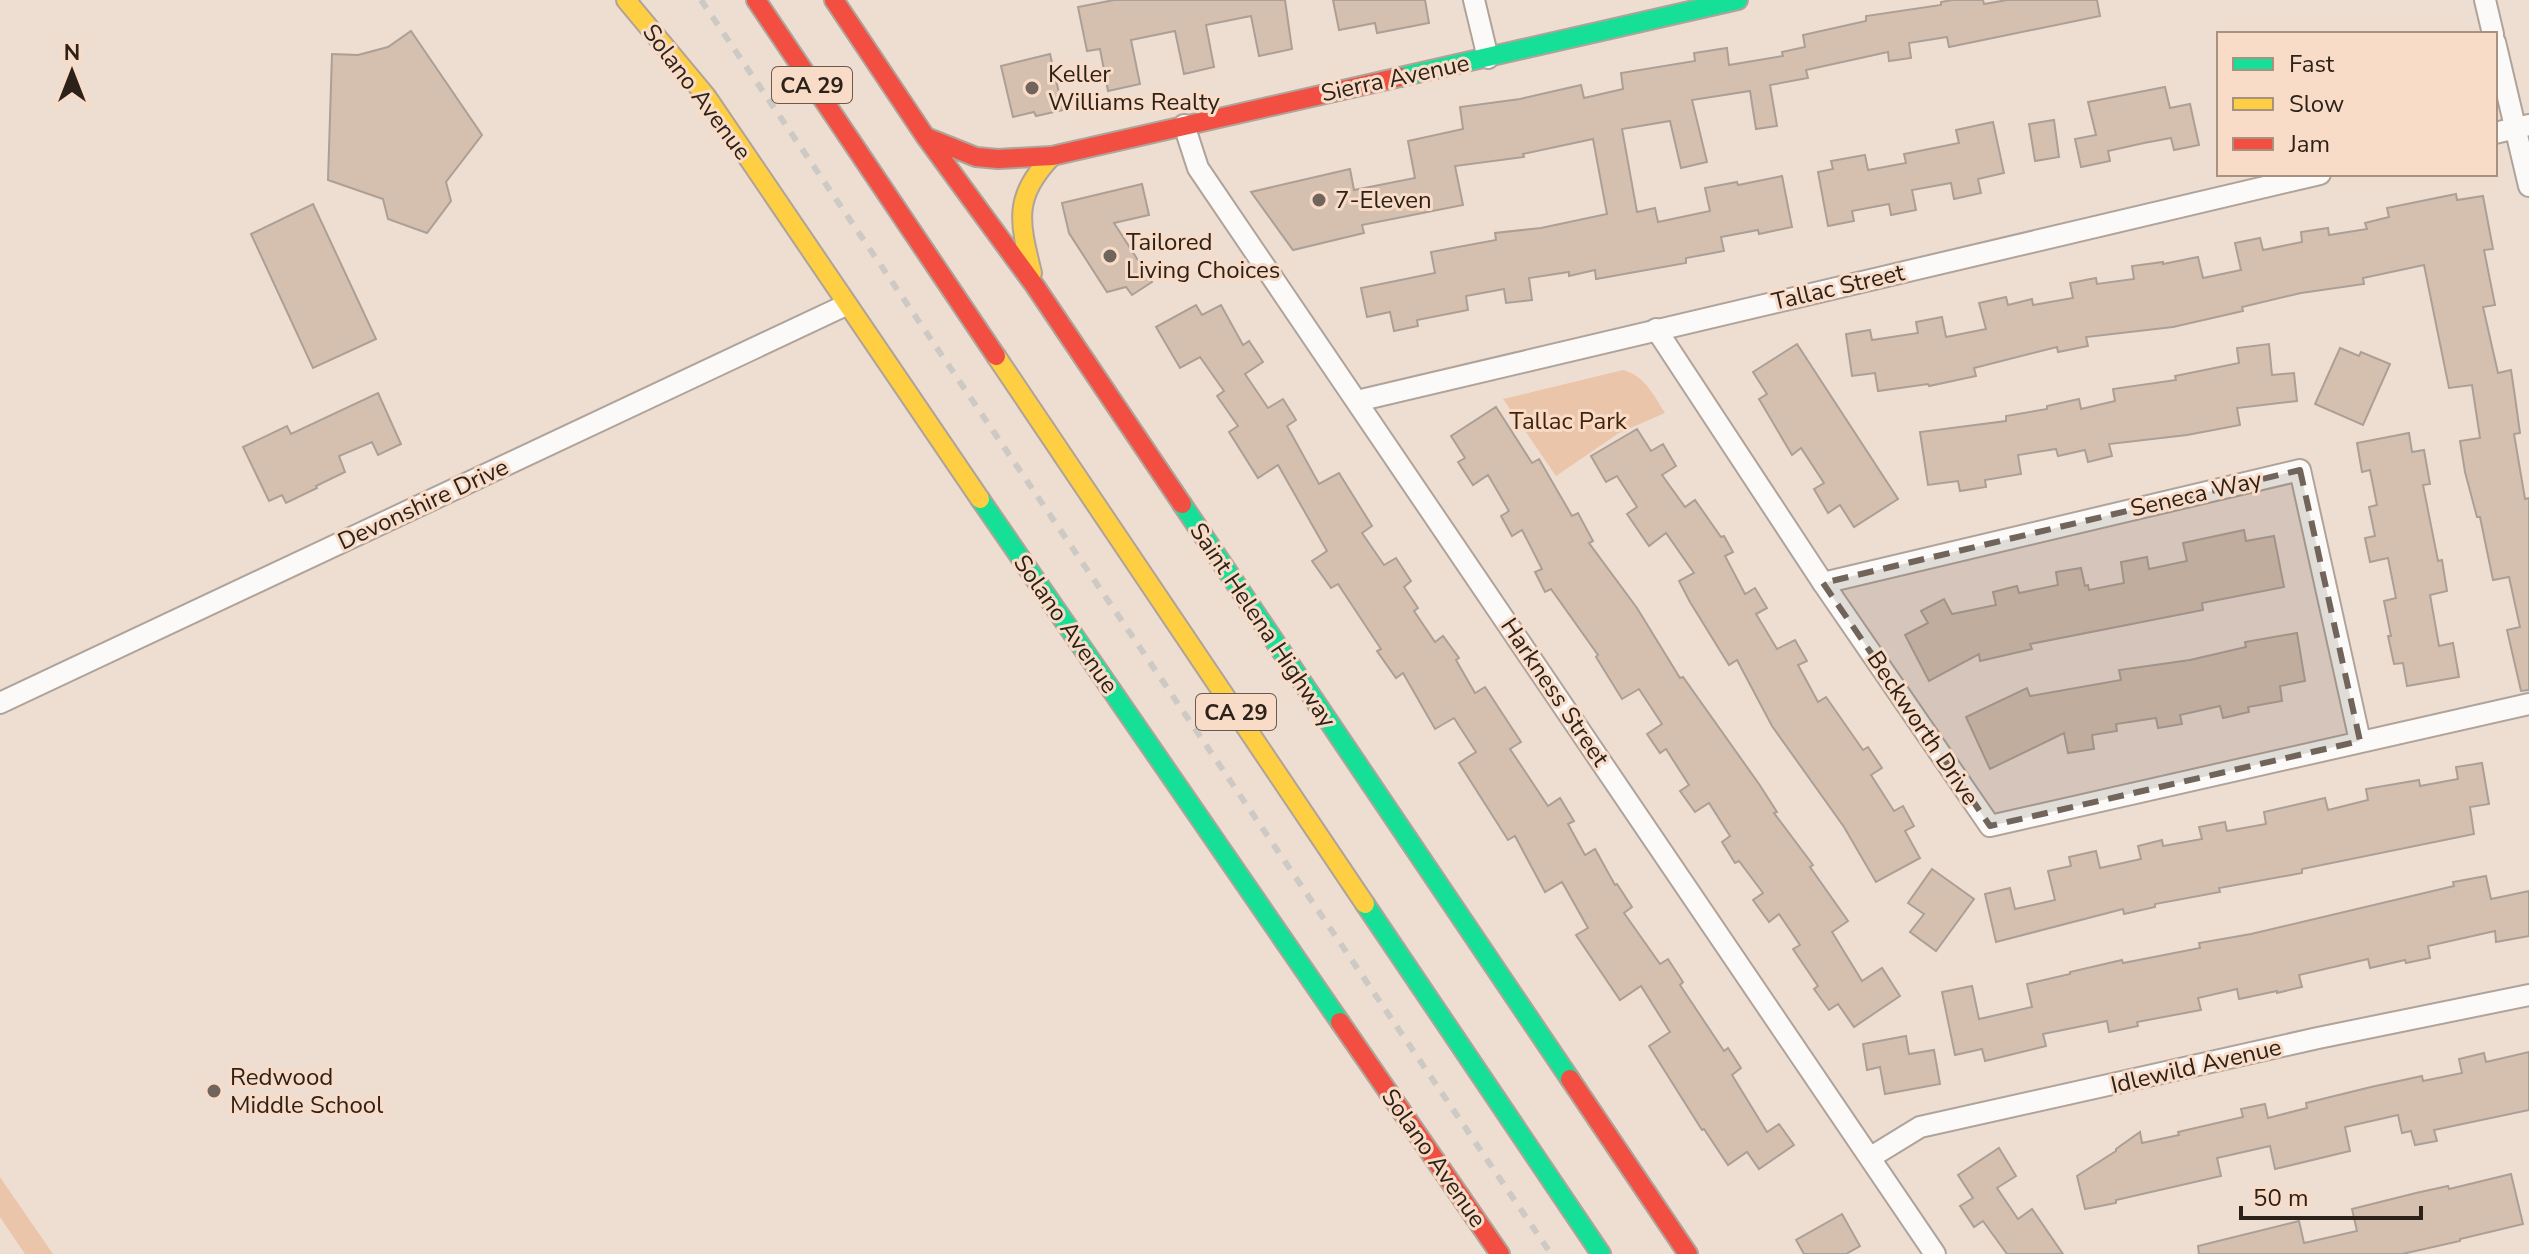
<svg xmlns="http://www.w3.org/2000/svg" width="2529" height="1254" font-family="'Nunito Sans',sans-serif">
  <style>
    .green { fill: #ebc5a9 }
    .building { fill: #d5c0b0; stroke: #ab9f96; stroke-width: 2 }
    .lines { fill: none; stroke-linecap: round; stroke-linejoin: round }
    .street-casing { stroke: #afa39a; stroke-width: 24 }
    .fast-casing { stroke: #afa39a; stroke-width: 22 }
    .slow-casing { stroke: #afa39a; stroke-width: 22 }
    .jam-casing { stroke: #afa39a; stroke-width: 22 }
    .street { stroke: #fcfaf8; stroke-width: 20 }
    .fast { stroke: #16e098; stroke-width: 18 }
    .slow { stroke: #ffcf43; stroke-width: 18 }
    .jam { stroke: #f24e42; stroke-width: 18 }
    .rail { stroke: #cdc9c5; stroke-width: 6; stroke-dasharray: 10 10; stroke-linecap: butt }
    .marked { fill: #71645a; fill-opacity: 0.2; stroke: #71645a; stroke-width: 6; stroke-dasharray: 16 10; stroke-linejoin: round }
    .poi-dot { fill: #71645a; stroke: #f9dcc7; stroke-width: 3 }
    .labels { text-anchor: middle; stroke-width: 6; stroke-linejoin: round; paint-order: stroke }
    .shield { fill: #f9dcc7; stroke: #6a5a4e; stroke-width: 2 }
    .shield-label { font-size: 22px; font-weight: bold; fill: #2d221a }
    .poi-label { font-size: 24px; fill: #2d221a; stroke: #f9dcc7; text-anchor: start }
    .street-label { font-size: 24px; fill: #2d221a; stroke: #f9dcc7 }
    .park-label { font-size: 24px; fill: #41240b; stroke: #f9dcc7 }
  </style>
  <rect width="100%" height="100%" fill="#eeded2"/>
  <g class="green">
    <path d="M1623 370C1645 376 1653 394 1665 413L1619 433 1556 476 1503 399Z"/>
    <polygon points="0,1177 2,1180 53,1254 25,1254 0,1217"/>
  </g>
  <g class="building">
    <polygon points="1114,0 1285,0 1292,49 1259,56 1251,16 1206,25 1214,67 1184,74 1175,31 1131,40 1140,84 1108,91 1100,49 1087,51 1078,7"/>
    <polygon points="1333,0 1425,0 1429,23 1377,33 1375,23 1339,30"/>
    <polygon points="1952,0 1983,0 1984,4 2007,0 2097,0 2100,16 1949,47 1947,37 1909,43 1911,58 1889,61 1888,52 1806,70 1808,78 1770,85 1777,126 1756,129 1750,91 1692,100 1707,162 1681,168 1670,121 1622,129 1637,212 1655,208 1658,222 1710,211 1705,188 1737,182 1738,185 1782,176 1792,227 1759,234 1758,230 1721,237 1724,251 1686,258 1686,263 1596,279 1595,270 1569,276 1569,272 1529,278 1532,300 1506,303 1504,289 1466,296 1468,310 1417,320 1418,326 1394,331 1390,312 1367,317 1361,288 1435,273 1431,252 1496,240 1495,233 1541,228 1607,214 1593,139 1523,154 1524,157 1455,166 1463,205 1362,225 1364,233 1293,250 1251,192 1350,169 1354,190 1415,178 1408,141 1463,129 1460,107 1520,99 1581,85 1584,98 1623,89 1621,73 1695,61 1694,53 1727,48 1729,65 1783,56 1782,52 1805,47 1803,35 1866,21 1866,16 1941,5 1941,2"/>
    <polygon points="411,31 482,135 446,182 451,201 427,233 388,219 383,199 328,180 332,54 358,55 388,47"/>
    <polygon points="1050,54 1063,110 1036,116 1034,112 1013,117 1001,66"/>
    <polygon points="2165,87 2170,108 2190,104 2199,145 2174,150 2171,138 2144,143 2108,151 2110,161 2081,167 2075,139 2096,135 2088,102"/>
    <polygon points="2054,120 2059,157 2035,161 2029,124"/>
    <polygon points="1993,122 2004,173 1978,179 1981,193 1954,199 1951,183 1912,190 1916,210 1891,215 1889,204 1852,211 1854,221 1828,226 1818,172 1833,169 1831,161 1865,155 1868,170 1906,163 1904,154 1959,143 1956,130"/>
    <polygon points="1142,184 1149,215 1114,223 1152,282 1132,295 1126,287 1107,292 1069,233 1062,203"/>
    <polygon points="2456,194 2457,200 2483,196 2493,249 2484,250 2495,305 2483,307 2498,373 2511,370 2515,397 2520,433 2514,434 2525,499 2529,498 2529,690 2521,691 2507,630 2520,627 2509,577 2493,580 2480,517 2477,517 2465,472 2460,441 2480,438 2472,385 2449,388 2424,265 2363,278 2364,284 2301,293 2242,307 2243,311 2173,327 2086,337 2088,346 2058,352 2057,347 1974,368 1976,376 1929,386 1928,384 1878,391 1875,373 1852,376 1846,334 1870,330 1872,340 1918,333 1916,322 1942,317 1946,337 1986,329 1979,303 2006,297 2008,305 2032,299 2033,305 2073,298 2070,283 2096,278 2097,284 2134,279 2132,266 2163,262 2163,264 2198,257 2203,278 2241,270 2235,243 2260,238 2263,250 2302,242 2301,232 2328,228 2329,235 2367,229 2365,223 2389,217 2387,208"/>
    <polygon points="313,204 376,339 313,368 251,234"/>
    <polygon points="1196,305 1202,315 1221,305 1243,345 1249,341 1263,362 1245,374 1268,408 1283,399 1296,420 1287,426 1319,484 1339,473 1372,526 1362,533 1384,565 1396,558 1411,581 1404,587 1418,608 1414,611 1435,642 1443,636 1459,658 1456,660 1475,693 1485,687 1521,742 1510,749 1548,806 1560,798 1574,821 1568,824 1585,855 1595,849 1615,885 1617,884 1632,907 1624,913 1660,964 1668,959 1683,982 1680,985 1724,1051 1728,1048 1741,1068 1732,1075 1767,1132 1779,1124 1794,1145 1759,1169 1747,1152 1728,1165 1704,1129 1702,1130 1649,1046 1670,1032 1641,986 1620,1000 1576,935 1588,928 1562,882 1545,892 1515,836 1508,840 1459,763 1476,752 1454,718 1435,729 1403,673 1396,678 1377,651 1381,649 1338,584 1331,588 1312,561 1327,551 1278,465 1258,478 1229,432 1238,426 1217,396 1224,391 1200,357 1180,368 1156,327"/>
    <polygon points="1797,344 1898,499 1854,527 1840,505 1828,513 1814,489 1824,483 1801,448 1792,455 1759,399 1767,394 1753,372"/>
    <polygon points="2269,344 2272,375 2294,373 2297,401 2237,408 2240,425 2187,435 2109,444 2112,456 2088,462 2085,450 2058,456 2056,449 2018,455 2021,474 1985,480 1986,487 1960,491 1958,481 1928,485 1920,432 2006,421 2006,416 2047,409 2047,406 2079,399 2081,409 2115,401 2113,389 2176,380 2175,376 2239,363 2237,348"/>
    <polygon points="2340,348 2359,356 2361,352 2390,364 2363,425 2315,404"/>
    <polygon points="378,393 401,444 378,455 372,442 339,456 345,472 316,486 317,488 286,503 282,495 269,501 243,447 287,426 291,434"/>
    <polygon points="1496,407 1532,463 1539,459 1572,516 1578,513 1593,541 1589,543 1637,608 1680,678 1683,677 1759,784 1777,812 1774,813 1813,865 1810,867 1848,921 1832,932 1862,981 1882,968 1900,996 1854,1027 1838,1004 1829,1010 1814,989 1818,986 1793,949 1800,945 1779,914 1769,922 1753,900 1763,893 1739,861 1735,863 1722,842 1730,836 1709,803 1695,812 1680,791 1689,785 1666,749 1660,753 1647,734 1662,724 1639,689 1622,699 1596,657 1598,655 1551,589 1545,592 1535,572 1542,569 1522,530 1512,536 1501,516 1509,511 1488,475 1473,485 1458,462 1465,458 1451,436"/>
    <polygon points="1637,429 1651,451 1663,444 1676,466 1662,475 1685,507 1695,500 1721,537 1724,536 1733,552 1725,556 1745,594 1755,588 1767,608 1756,614 1777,649 1795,640 1807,661 1798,665 1818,702 1826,697 1863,750 1868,747 1882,768 1871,775 1894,811 1903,806 1914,826 1905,831 1920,858 1876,882 1844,827 1772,726 1737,660 1729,665 1690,602 1679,581 1694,573 1666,533 1649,546 1627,514 1637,507 1617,476 1606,482 1591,456"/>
    <polygon points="2409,433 2412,452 2424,450 2430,484 2423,485 2438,561 2442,560 2447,591 2430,595 2439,646 2453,643 2459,677 2407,686 2403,663 2394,664 2388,636 2391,636 2384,601 2396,598 2388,558 2370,562 2365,538 2375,536 2369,507 2377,505 2370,470 2362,472 2357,443"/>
    <polygon points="2244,530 2246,541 2274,536 2284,587 2202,603 2203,610 2030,644 2032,649 1980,661 1979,654 1929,681 1905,635 1928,623 1921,611 1944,599 1952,614 1996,605 1993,592 2017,586 2019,593 2058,585 2056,572 2081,568 2085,586 2088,585 2089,590 2124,583 2121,562 2147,557 2149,569 2187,561 2183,543"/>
    <polygon points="2297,633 2305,681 2280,686 2282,701 2248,707 2249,712 2223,718 2220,706 2180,715 2182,724 2158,728 2156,718 2116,724 2117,731 2092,735 2094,749 2068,753 2064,733 1990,769 1966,717 2027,688 2030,696 2121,680 2119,670 2190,660 2246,647 2245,642"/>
    <polygon points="2482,763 2489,804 2470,807 2474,834 2302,869 2302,873 2219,888 2220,892 2155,904 2155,907 2124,914 2123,909 1996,942 1985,894 2010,888 2015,909 2055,900 2048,871 2071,866 2069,857 2096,851 2100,868 2141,859 2138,846 2162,840 2163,846 2202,839 2199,827 2225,822 2227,831 2266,824 2264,812 2325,798 2328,810 2368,800 2366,789 2419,780 2420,786 2458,779 2456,767"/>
    <polygon points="1932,869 1974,899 1936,951 1910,932 1924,914 1908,903"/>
    <polygon points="2486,876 2491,899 2529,891 2529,936 2496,942 2495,931 2428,946 2430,958 2406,963 2405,960 2370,968 2368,959 2299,975 2302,987 2277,993 2277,991 2239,999 2237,989 2198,998 2201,1010 2137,1022 2138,1026 2109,1032 2107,1021 2043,1034 2046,1046 1985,1061 1982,1049 1955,1055 1942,992 1972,986 1979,1019 2032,1007 2027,984 2070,974 2070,972 2122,960 2123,963 2200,948 2199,943 2251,934 2454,886 2453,882"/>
    <polygon points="1906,1036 1909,1054 1934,1050 1940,1084 1885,1094 1880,1067 1867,1070 1863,1044"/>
    <polygon points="2529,1052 2529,1110 2434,1130 2437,1141 2415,1145 2411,1131 2402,1133 2398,1115 2345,1127 2350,1151 2275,1169 2270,1146 2217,1158 2221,1176 2116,1200 2116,1203 2085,1209 2077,1176 2116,1151 2116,1149 2140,1132 2142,1143 2179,1135 2178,1132 2243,1117 2241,1109 2265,1104 2268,1118 2307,1108 2306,1103 2371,1087 2422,1076 2423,1081 2462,1073 2459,1059 2484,1053 2486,1062"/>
    <polygon points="1999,1148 2016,1176 1997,1188 2018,1219 2032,1209 2063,1254 2007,1254 1983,1221 1974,1227 1960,1206 1973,1198 1958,1175"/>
    <polygon points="2511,1174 2523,1224 2460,1239 2460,1241 2402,1254 2199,1254 2198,1246 2299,1221 2304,1243 2357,1231 2352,1209 2416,1193 2448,1186 2449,1189"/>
    <polygon points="1842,1214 1860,1246 1846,1254 1804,1254 1796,1240"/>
  </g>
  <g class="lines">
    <defs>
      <g id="street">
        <polyline points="1474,0 1488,58"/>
        <polyline points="2485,0 2493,34"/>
        <polyline points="2495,42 2529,186"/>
        <polyline points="1184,125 1198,168 1935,1254"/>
        <polyline points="2495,133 2529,125"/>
        <polyline points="1656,329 1823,583 1990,826 2529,704"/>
        <polyline points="1357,401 2320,174"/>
        <polyline points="1823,583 2300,470 2360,741"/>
        <polyline points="0,703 846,305"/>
        <polyline points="1871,1157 1920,1127 2318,1038 2529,995"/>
      </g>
      <g id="fast">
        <polyline points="1400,77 1738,0"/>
        <polyline points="980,499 1340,1022"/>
        <polyline points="1182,504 1570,1079"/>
        <polyline points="1365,904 1601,1254"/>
      </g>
      <g id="slow">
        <polyline points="626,0 706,96 980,499"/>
        <path d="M1032 273C1019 220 1013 198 1052 156"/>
        <polyline points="996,356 1365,904"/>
      </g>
      <g id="jam">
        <polyline points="756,0 996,356"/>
        <polyline points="834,0 925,136 1035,286 1182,504"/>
        <polyline points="926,137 976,157 998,159 1052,156"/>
        <polyline points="1052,156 1400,77"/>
        <polyline points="1340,1022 1500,1254"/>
        <polyline points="1570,1079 1688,1254"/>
      </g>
    </defs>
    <use href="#street" class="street-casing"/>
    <use href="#fast" class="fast-casing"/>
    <use href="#slow" class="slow-casing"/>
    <use href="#jam" class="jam-casing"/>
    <use href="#street" class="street"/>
    <use href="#fast" class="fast"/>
    <use href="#slow" class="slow"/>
    <use href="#jam" class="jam"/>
    <polyline class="rail" points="701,0 1551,1254"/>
  </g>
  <path class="marked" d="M2300 470 2360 741 1990 826 1823 583Z"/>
  <g class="poi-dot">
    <circle cx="1032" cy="88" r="8"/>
    <circle cx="1319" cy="200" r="8"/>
    <circle cx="1110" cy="256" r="8"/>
    <circle cx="214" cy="1091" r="8"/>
  </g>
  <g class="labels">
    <g class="shield">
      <rect x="772" y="67" width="80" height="36" rx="6"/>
      <rect x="1196" y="694" width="80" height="36" rx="6"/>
    </g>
    <g class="shield-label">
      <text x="812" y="93">CA 29</text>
      <text x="1236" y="720">CA 29</text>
    </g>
    <g class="poi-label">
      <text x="1048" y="82">Keller<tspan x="1048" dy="28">Williams Realty</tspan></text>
      <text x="1335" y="208">7-Eleven</text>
      <text x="1126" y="250">Tailored<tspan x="1126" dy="28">Living Choices</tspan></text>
      <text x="230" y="1085">Redwood<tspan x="230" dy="28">Middle School</tspan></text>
    </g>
    <g class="street-label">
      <text transform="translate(1395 78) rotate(-12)" y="8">Sierra Avenue</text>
      <text transform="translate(697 92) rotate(53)" y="8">Solano Avenue</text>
      <text transform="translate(1838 287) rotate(-13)" y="8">Tallac Street</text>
      <text transform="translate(2196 494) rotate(-13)" y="8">Seneca Way</text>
      <text transform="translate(423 504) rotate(-25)" y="8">Devonshire Drive</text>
      <text transform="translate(1066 624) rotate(55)" y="8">Solano Avenue</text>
      <text transform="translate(1263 625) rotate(56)" y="8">Saint Helena Highway</text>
      <text transform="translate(1555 692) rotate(56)" y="8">Harkness Street</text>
      <text transform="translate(1923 728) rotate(56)" y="8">Beckworth Drive</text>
      <text transform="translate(2196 1066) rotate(-13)" y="8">Idlewild Avenue</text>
      <text transform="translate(1434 1158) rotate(55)" y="8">Solano Avenue</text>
    </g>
    <g class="park-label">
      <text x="1568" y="429">Tallac Park</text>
    </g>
  </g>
  <rect x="2217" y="32" width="280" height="144" fill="#f9dcc7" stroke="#a79282" stroke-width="2"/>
  <rect x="2233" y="58" width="40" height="12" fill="#16e098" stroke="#a79282" stroke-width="2"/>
  <text x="2289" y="72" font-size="24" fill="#2d221a">Fast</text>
  <rect x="2233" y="98" width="40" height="12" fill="#ffcf43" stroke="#a79282" stroke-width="2"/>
  <text x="2289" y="112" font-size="24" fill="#2d221a">Slow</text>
  <rect x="2233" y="138" width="40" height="12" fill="#f24e42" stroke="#a79282" stroke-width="2"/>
  <text x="2289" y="152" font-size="24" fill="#2d221a">Jam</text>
  <g transform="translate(72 72)" stroke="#f9dcc7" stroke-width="6" paint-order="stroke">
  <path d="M0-6L14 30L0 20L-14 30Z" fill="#2d221a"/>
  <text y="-12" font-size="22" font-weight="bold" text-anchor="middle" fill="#2d221a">N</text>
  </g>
  <path d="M2241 1206v12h180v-12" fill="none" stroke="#2d221a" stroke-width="4"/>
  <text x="2253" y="1206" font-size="24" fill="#2d221a" stroke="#f9dcc7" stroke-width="6" paint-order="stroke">50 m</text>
</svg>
